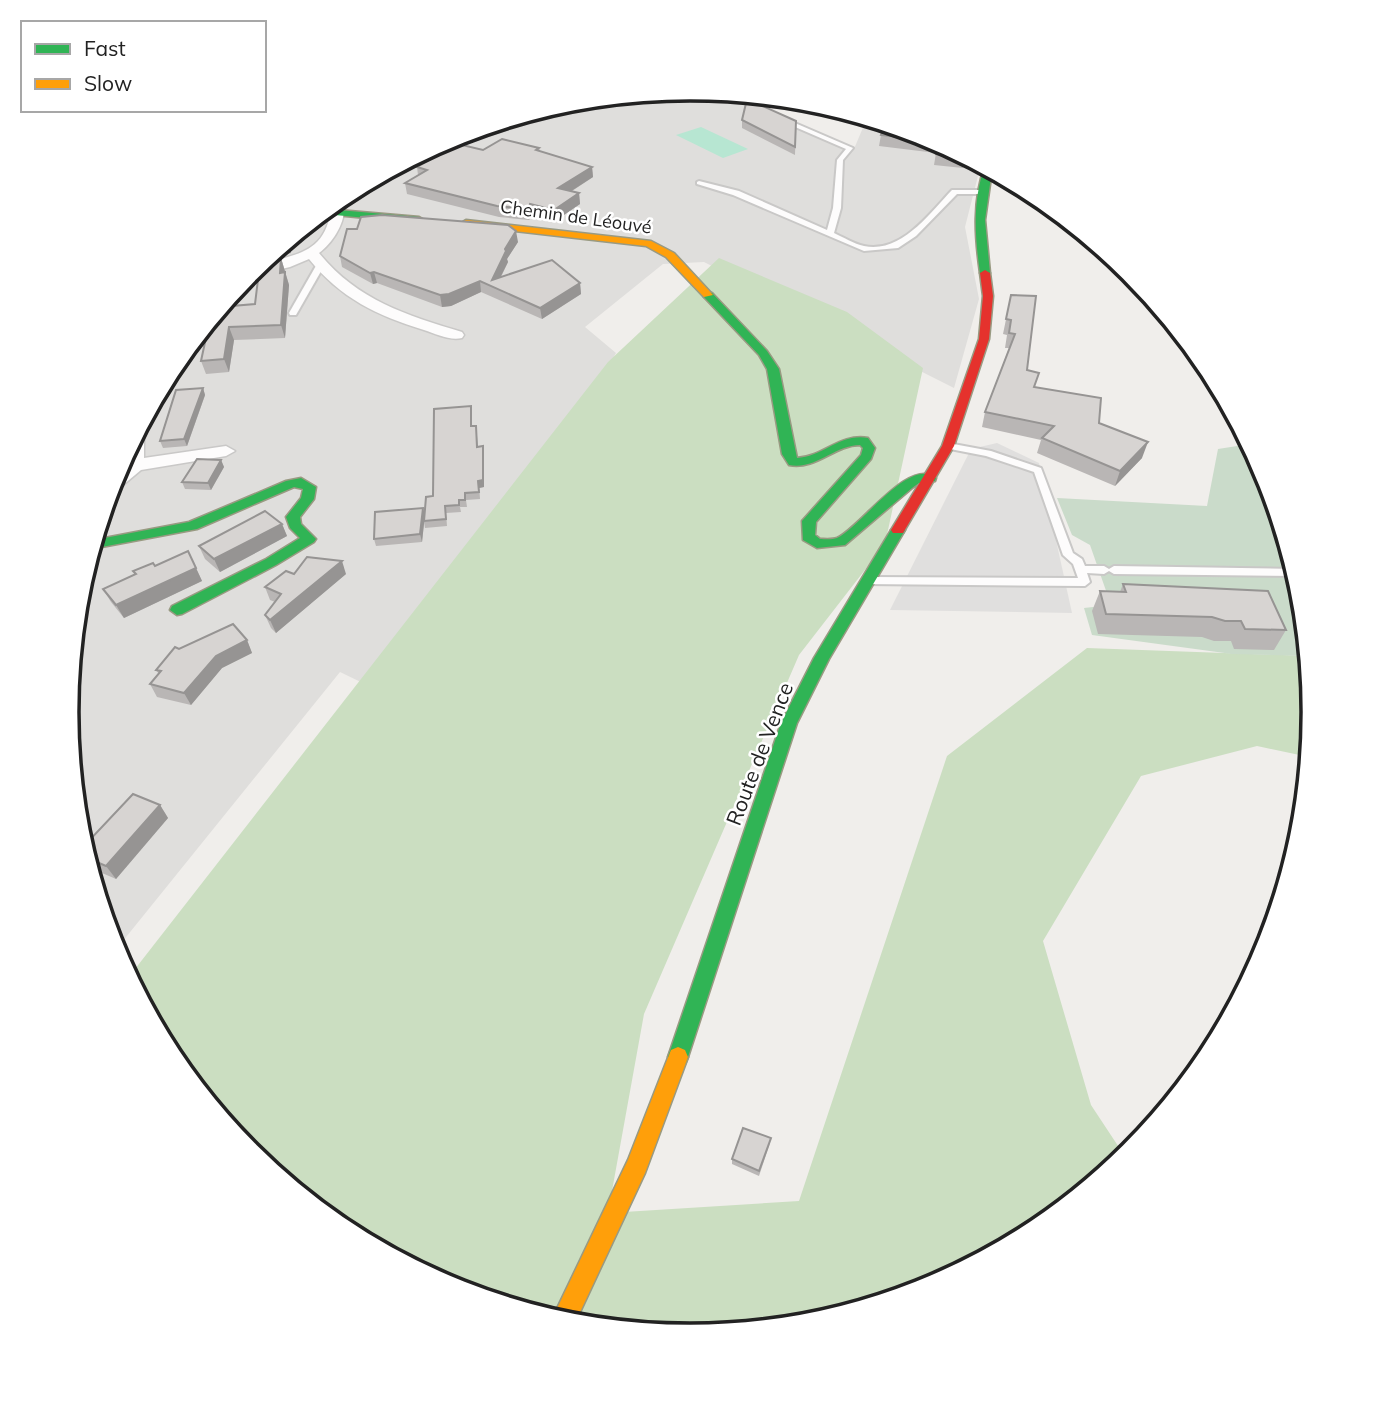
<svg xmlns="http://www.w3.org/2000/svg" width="1380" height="1425" font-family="Mulish,sans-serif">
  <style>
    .residential { fill: #dfdedc }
    .forest { fill: #cbdec1 }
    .cemetery { fill: #cadbca }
    .pitch { fill: #b7e6d2 }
    .parking { fill: #e0dfde }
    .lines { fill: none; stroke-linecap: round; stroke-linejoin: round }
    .lane-casing { stroke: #c9c8c7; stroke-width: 4 }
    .street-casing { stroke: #c9c8c7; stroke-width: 3 }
    .fast-casing { stroke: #999a82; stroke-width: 3 }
    .slow-casing { stroke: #999a82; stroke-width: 3 }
    .jam-casing { stroke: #999a82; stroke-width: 3 }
    .lane { fill: #fdfcfc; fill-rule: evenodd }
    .street { fill: #fdfcfc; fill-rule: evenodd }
    .fast { fill: #30b455; fill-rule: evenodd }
    .slow { fill: #ff9f0a; fill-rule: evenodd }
    .jam { fill: #e5322d; fill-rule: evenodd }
    .wall { fill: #b9b6b5 }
    .shaded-wall { fill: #969493 }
    .building { fill: #d7d4d2; stroke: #969493; stroke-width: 2 }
    .labels { text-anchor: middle; stroke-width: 5; stroke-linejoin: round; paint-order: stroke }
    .far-street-label { font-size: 18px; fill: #222; stroke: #fff }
    .street-label { font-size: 21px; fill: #222; stroke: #fff }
    .rim { fill: none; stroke: #222; stroke-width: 3.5 }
  </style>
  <rect width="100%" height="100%" fill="#f0eeeb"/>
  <polygon class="residential" points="690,89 760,96 756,105 854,149 867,118 929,137 981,164 965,227 979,299 954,388 704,262 663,264 585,327 616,353 499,553 369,686 340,672 114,952 78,834 67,712 79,590 114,474 172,366 249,271 344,194 452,136 569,101"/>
  <polygon class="forest" points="719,258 847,312 923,368 885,544 799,655 644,1014 608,1213 799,1201 947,756 1087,648 1308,656 1313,713 1309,757 1257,746 1141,776 1043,941 1091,1105 1126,1158 1036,1231 928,1289 811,1324 690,1336 568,1324 451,1288 343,1231 249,1153 171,1059 128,978 608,362"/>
  <polygon class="cemetery" points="1250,444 1266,474 1302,591 1308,656 1232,654 1092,635 1084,608 1111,605 1090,545 1072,535 1057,498 1207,506 1218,449"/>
  <polygon class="pitch" points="701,127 748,149 723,158 676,135"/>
  <polygon class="parking" points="997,443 1039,463 1072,613 890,610 971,449"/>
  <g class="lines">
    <defs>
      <g id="lane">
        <path d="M781 117 853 148 843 160 841 208 834 233C843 237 854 244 864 246 901 254 930 213 952 190H982L986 192 982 194H957L916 236 898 248 864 251 733 195 697 184V182L699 181 739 191 827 230 833 208 837 160 846 149 779 120Z"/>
        <polygon points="317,264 324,266 296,315 290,315 289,313"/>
        <polygon points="948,443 991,451 1041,468 1073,553 1082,559 1085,566 1104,566 1109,569 1114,566 1295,569 1297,576 1114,574 1109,571 1104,574 1087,573 1090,582 1085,586 864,584 863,581 864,578 868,577 1078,578 1073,564 1063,555 1034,472 986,456 945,448 943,446"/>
      </g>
      <g id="street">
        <path d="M342 196C350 216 335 241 319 253 357 300 406 315 462 332L464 335 462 338C450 341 436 334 424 330 378 316 340 298 309 259L290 267 244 278C269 248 327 270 331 205Z"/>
        <polygon points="138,429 144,434 144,458 226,446 235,451 226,456 141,470 117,490 109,491 115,473 126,463 126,451"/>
      </g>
      <g id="fast">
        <path d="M985 166 992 170 985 220 990 273 985 276 980 273C975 238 972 200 985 166Z"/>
        <polygon points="338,210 419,217 424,220 419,223 335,215 333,213"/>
        <path d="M704 293H712L767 351 779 369 797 458C823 457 840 433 868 438L875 448 871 459 816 522 815 535 820 539C824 539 832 540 837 538 860 528 909 456 936 478L935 481 919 483 912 488 845 545 817 548 803 540 802 521 861 455 863 448 860 445C834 445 817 470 789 465L782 454 767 369 759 355 704 297Z"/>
        <polygon points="301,478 316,487 314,499 300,517 301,524 316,539 314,542 276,565 182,614 177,615 170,610 172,606 266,559 300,538 290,528 286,517 301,498 303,489 294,487 197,529 91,549 94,540 189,522 286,481"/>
        <polygon points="898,526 905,530 829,659 797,723 688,1057 685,1064 678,1067 671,1064 668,1057 781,723 814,658 891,530"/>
      </g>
      <g id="slow">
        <polygon points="466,220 651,241 674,253 713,295 704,297 666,257 646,246 463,225 461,223"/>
        <polygon points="678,1047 685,1050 688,1057 645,1173 574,1325 552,1319 628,1160 671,1050"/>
      </g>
      <polygon id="jam" points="985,270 990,273 993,296 989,339 954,446 903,533 893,533 891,530 942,446 979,339 983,296 980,273"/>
    </defs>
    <use href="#lane" class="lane-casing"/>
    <use href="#street" class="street-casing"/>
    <use href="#fast" class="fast-casing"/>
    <use href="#slow" class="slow-casing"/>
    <use href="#jam" class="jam-casing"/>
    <use href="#lane" class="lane"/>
    <use href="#street" class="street"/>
    <use href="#fast" class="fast"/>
    <use href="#slow" class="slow"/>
    <use href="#jam" class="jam"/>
  </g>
  <g class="wall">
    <polygon points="742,120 796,121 795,155 742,128"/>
    <polygon points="881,135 929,137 966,156 963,168 934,165 936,153 879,146"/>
    <polygon points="539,148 540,151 592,167 593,177 572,191 579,193 580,204 555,221 531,215 529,220 499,217 407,194 405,183 418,175 417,167 483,150"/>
    <polygon points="518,242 507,259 508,262 501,277 580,283 581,294 542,319 481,292 451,306 442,307 377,283 373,284 342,267 340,256"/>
    <polygon points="281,258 289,285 285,338 234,340 229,372 206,374 201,361 210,319 255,304"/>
    <polygon points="1011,295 1027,370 1035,387 1099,423 1142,458 1115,486 1037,453 1041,440 982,427 985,412 1009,348 1005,348 1007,335 1003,334"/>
    <polygon points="203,388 205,395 187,446 163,448 160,441"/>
    <polygon points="472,413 472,426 476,426 478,446 484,453 484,487 479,488 480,499 466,500 467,507 460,507 461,512 446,513 447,526 425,528 424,522 422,542 376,546 374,539 423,508 424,514"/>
    <polygon points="221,460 224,467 211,490 185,489 182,482"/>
    <polygon points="282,524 287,536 220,572 205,559 199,546"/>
    <polygon points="155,566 196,568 202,581 124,618 111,602 103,589"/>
    <polygon points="294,574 346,574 276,633 271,628 265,615 275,602 270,600 265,587"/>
    <polygon points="1123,584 1286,630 1274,650 1234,649 1231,641 1214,641 1202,637 1098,634 1092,611 1100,591 1120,592"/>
    <polygon points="247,640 252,653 222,668 191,705 157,697 150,684 159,674 156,670 179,649"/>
    <polygon points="160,805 168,818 116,879 88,867 83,847"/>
    <polygon points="1282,894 1283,894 1271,935 1263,930 1277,900"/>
    <polygon points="770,1143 759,1176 732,1164 732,1159"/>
  </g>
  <g class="shaded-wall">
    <polygon points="592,167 593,177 559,199 558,188"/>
    <polygon points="579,193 580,204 555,221 554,210"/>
    <polygon points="530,204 531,215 529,220 528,209"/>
    <polygon points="307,224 310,233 292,236"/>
    <polygon points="516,231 518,242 507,259 508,262 495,288 492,280 505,249"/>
    <polygon points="288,244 291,253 264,259 281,245"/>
    <polygon points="281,258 289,285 285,338 281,325 280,273"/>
    <polygon points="374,272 377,283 373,284 370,273"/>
    <polygon points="480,281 481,292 451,306 442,307 440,295"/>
    <polygon points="580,283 581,294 542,319 540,308"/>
    <polygon points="229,327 234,340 229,372 224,359"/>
    <polygon points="203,388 205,395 187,446 184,439"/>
    <polygon points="1148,442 1142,458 1115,486 1120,471"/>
    <polygon points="483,446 484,453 484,487 479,488 480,499 478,481"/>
    <polygon points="221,460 224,467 211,490 208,483"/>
    <polygon points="423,508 425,515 422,542 420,534"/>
    <polygon points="282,524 287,536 220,572 214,559"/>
    <polygon points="342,561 346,574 276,633 270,620"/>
    <polygon points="196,568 202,581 124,618 116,605"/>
    <polygon points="247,640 252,653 222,668 191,705 184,693 216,656"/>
    <polygon points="160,805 168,818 116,879 106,866"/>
  </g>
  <g class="building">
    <polygon points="747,99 796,121 795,147 742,120"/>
    <polygon points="886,123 929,137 937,141 881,135"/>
    <polygon points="502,139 539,148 536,150 592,167 558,188 579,193 554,210 530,204 528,209 497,206 405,183 427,170 417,167 458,144 483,150"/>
    <polygon points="939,142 965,156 965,157 936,154"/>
    <polygon points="382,215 508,225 516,231 505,249 506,251 492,280 552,260 580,283 540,308 480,281 449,294 440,295 374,272 370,273 340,256 347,229 357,229 361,217"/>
    <polygon points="281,258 280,273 285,272 281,325 229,327 224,359 201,361 210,319 220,307 255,304 260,263"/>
    <polygon points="1011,295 1036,296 1027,370 1039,373 1034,387 1101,398 1099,423 1148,442 1120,471 1042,438 1054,426 985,412 1015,334 1009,333 1011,320 1006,319"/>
    <polygon points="203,388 184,439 160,441 176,390"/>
    <polygon points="471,406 471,426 476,426 477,447 483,446 483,480 478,481 479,492 465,493 465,500 459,500 459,505 445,506 446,519 424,521 426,497 433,496 434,409"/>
    <polygon points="197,459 221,460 208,483 182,482"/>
    <polygon points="423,508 420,534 374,539 375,512"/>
    <polygon points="265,511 282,524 214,559 199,546"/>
    <polygon points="188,551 196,568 116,605 103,589 136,574 133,571 153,563 155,566"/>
    <polygon points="307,557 342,561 270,620 265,615 281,594 265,587 286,571 294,574"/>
    <polygon points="1123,584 1268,591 1286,630 1245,629 1241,621 1225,621 1212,617 1106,614 1100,591 1126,592"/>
    <polygon points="233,624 247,640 216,656 184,693 150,684 161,671 156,670 175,647 179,649"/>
    <polygon points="133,794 160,805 106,866 85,857 83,847"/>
    <polygon points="1282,894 1283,894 1273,927 1268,924"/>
    <polygon points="743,1128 771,1138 759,1171 732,1159"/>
  </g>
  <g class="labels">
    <g class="far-street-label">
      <text transform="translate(576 217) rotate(8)" y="6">Chemin de Léouvé</text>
    </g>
    <g class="street-label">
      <text transform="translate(760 754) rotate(-69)" y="7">Route de Vence</text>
    </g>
  </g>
  <path d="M0 0H1380V1425H0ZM79 712a611 611 0 1 1 1222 0a611 611 0 1 1-1222 0Z" fill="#fff" fill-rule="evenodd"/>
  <path class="rim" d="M79 712a611 611 0 1 1 1222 0a611 611 0 1 1-1222 0Z"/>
  <rect x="21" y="21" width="245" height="91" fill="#ffffff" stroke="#a7a7a7" stroke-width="2"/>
  <rect x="35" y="44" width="35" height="10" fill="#30b455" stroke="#a7a7a7" stroke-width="2"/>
  <text x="84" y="56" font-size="21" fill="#222222">Fast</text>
  <rect x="35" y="79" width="35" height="10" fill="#ff9f0a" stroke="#a7a7a7" stroke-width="2"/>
  <text x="84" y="91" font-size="21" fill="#222222">Slow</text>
</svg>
